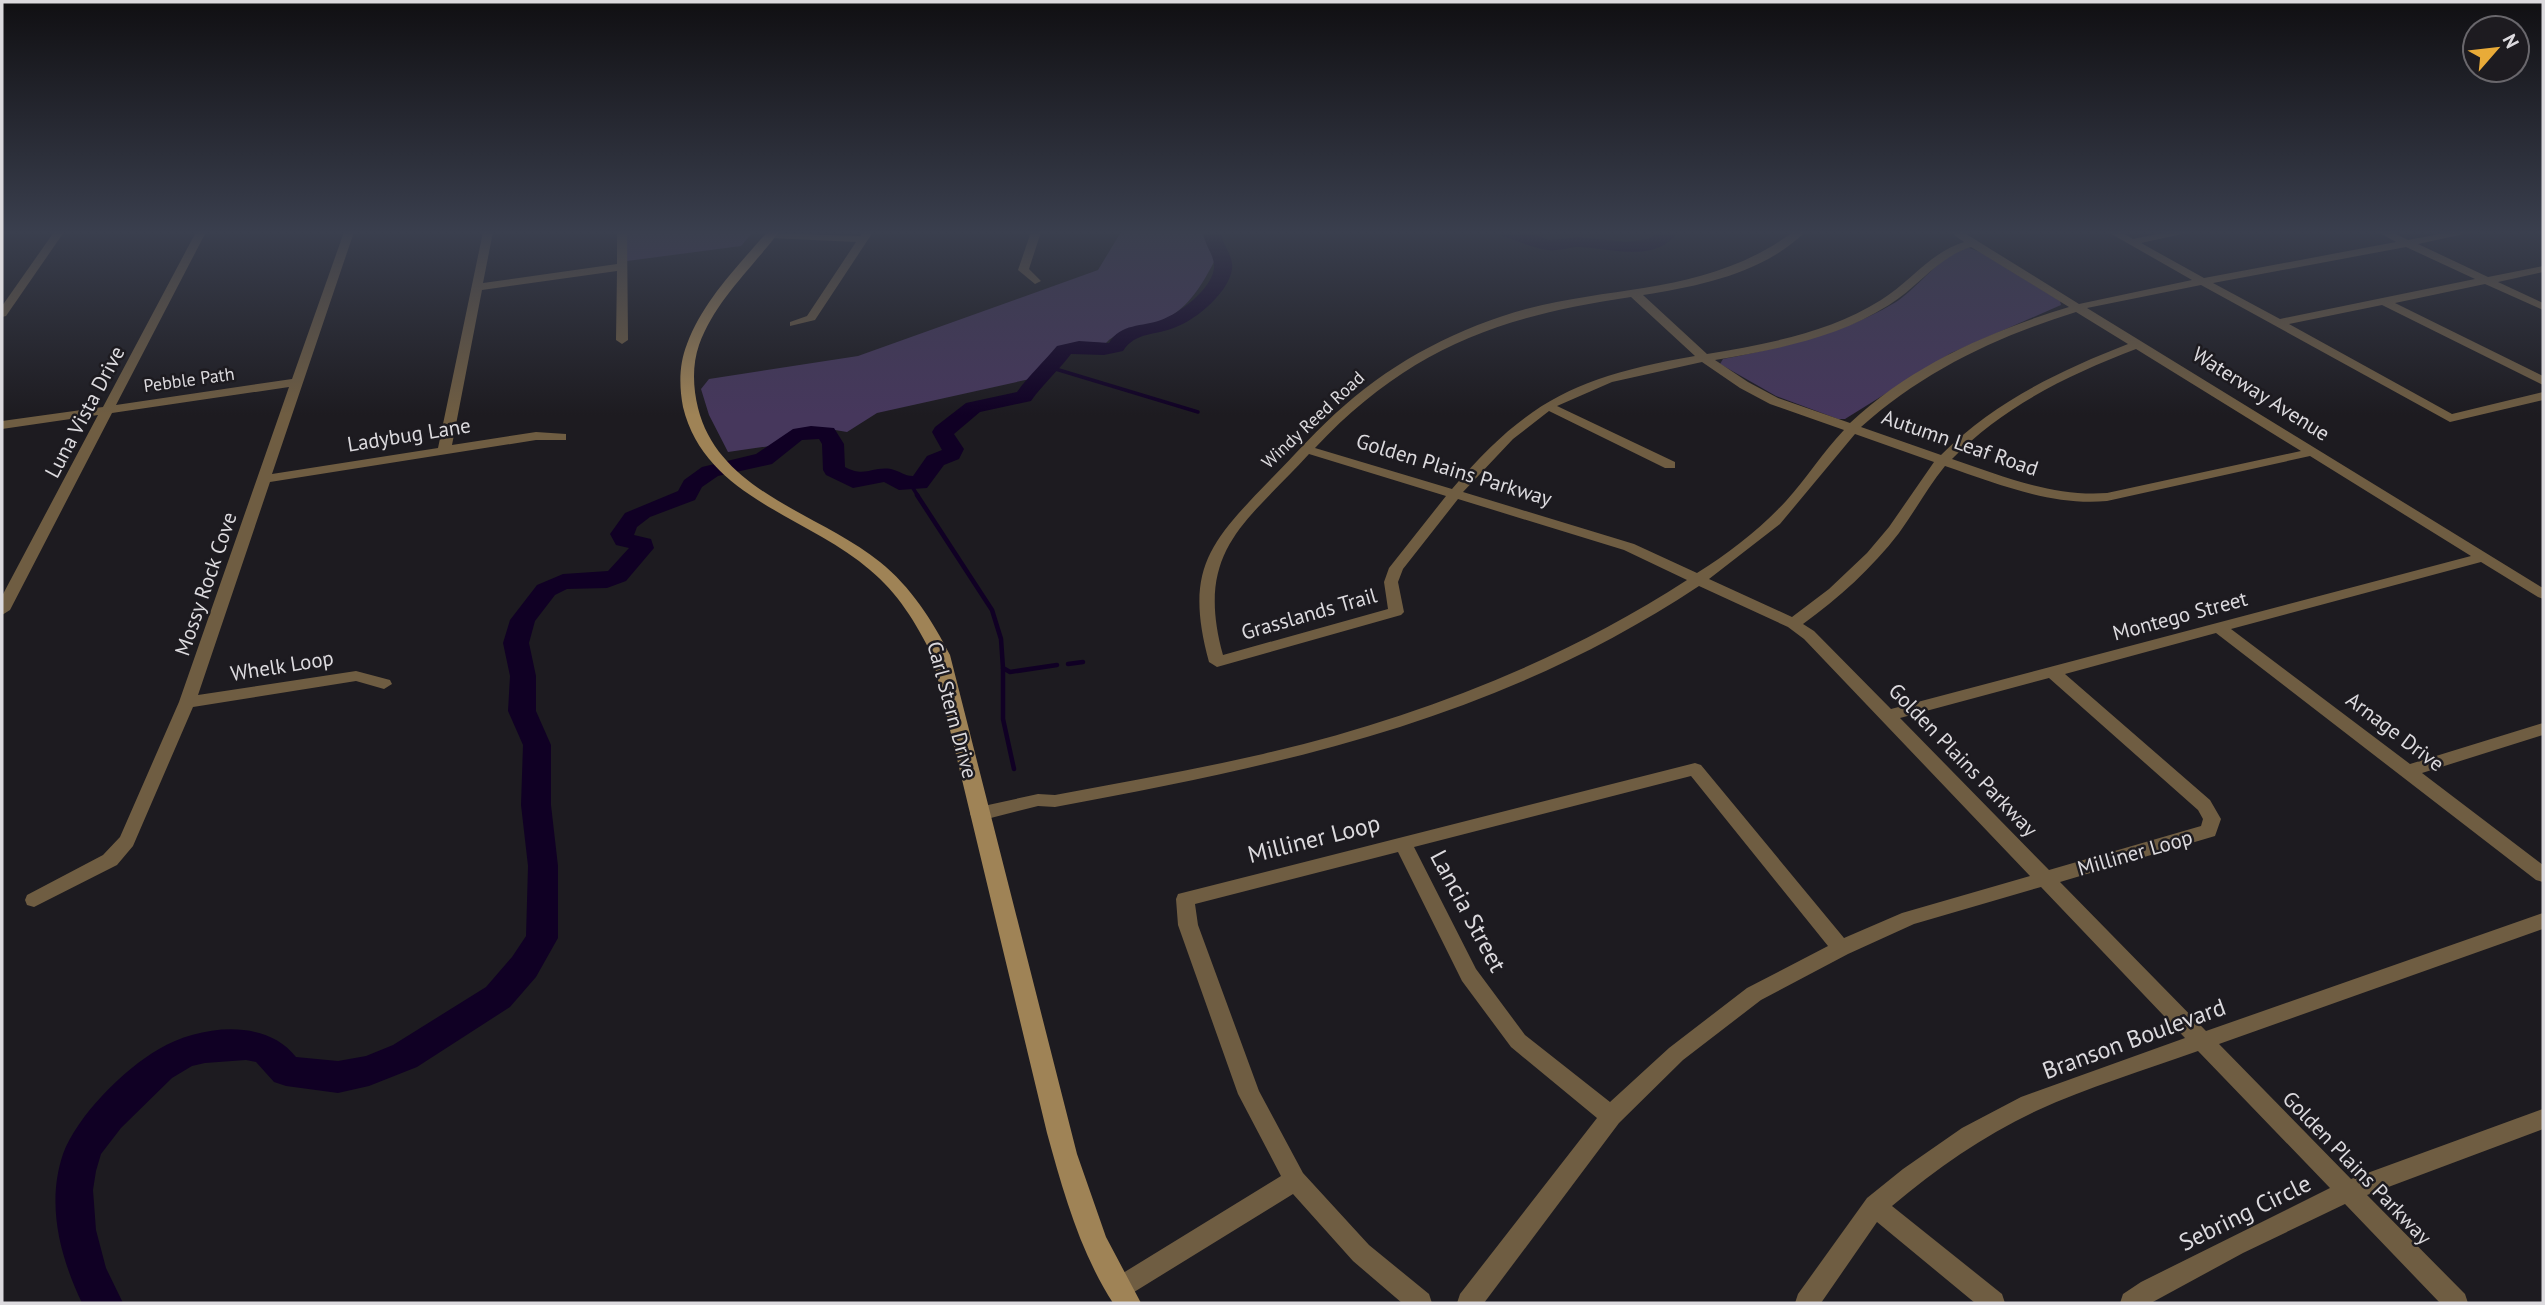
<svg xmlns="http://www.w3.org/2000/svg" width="2545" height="1305" font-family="'PT Sans',sans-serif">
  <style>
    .green { fill: #46375c }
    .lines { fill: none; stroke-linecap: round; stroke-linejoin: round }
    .stream-far1 { stroke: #100024; stroke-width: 3.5 }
    .stream { stroke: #100024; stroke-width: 4.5 }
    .river { fill: #100024; fill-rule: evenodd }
    .street { fill: #6f5d42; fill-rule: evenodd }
    .secondary { fill: #9f8356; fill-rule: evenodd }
    .labels { text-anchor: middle; stroke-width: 5; stroke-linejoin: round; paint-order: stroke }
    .far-street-label { font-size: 18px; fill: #dcdade; stroke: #1d1b20 }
    .street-label { font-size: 21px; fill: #dcdade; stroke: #1d1b20 }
    .near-street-label { font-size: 24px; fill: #dcdade; stroke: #1d1b20 }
  </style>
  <rect width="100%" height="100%" fill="#1d1b20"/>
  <g class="green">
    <polygon points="627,232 753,232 741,246 627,261"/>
    <path d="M1121 232H1204L1215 260C1204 281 1192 303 1171 316 1151 328 1123 325 1106 343 1055 341 1064 347 1030 379L877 413 847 432 823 428 791 431 777 445 728 452 709 415 701 389 709 379 858 356 1098 270Z"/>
    <path d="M1969 248 1980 252 2060 301 2061 305 1951 353 1845 419H1838L1776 396 1720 364 1723 359C1783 347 1843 334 1896 302 1917 289 1946 249 1969 248Z"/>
  </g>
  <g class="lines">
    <g class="stream-far1">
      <polyline points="1049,367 1198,412"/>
      <polyline points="911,485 918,496"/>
    </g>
    <g class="stream">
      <polyline points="917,495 992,610 1001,639 1003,668 1010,672 1057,665"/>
      <polyline points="1068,664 1083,662"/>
      <polyline points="1003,668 1003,719 1014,769"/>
    </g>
    <g class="river">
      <path d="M1203 232H1221C1222 245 1234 256 1232 269 1229 292 1197 319 1176 327 1156 336 1136 331 1123 351L1104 355 1071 354C1058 371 1043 384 1031 401L980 412 954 434 964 449 959 459 944 465 927 488 899 490 884 482 853 488 826 475 823 470 822 444 819 439 802 440 772 464 718 476 702 487 695 500 650 517 637 527 634 535 651 539 654 548 626 581 607 588 567 589 555 595 535 621 529 643 536 676V711L551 745V805L558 866V938L536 977 510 1007 417 1067 369 1086 338 1093 286 1086 274 1082 256 1062 246 1060 205 1063 192 1066 172 1078 121 1128 101 1154 96 1171 93 1190 96 1230 106 1268 123 1303H82C60 1257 46 1204 63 1154 77 1116 124 1069 159 1049 198 1026 265 1017 296 1057L338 1061 366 1056 393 1045 486 987 512 957 526 936 528 866 521 805 523 745 508 711 510 676 503 643 510 620 537 585 563 574 608 571 629 548 616 545 610 534 625 513 678 491 684 480 702 467 756 454 793 429 811 426 834 428 844 444 845 467C865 478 872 466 891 469 900 471 904 476 913 476L927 456 942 450 932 432 935 427 966 403 1017 392C1029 375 1044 362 1057 346L1079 341 1109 343C1121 323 1142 327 1161 320 1180 313 1212 289 1214 268 1215 255 1204 245 1203 232Z"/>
      <path d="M1500 232H1526L1549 240 1578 237 1627 242 1648 239 1660 232H1678C1654 265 1609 247 1576 247 1567 248 1558 251 1549 250 1534 249 1516 240 1502 236Z"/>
    </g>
    <g class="street">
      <polygon points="54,232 64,232 6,316 2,317 2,306"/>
      <polygon points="196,232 206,232 116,405 292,379 344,232 354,232 272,474 438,448 483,232 493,232 483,283 617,264 617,232 627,232 628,340 622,344 616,340 617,271 482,290 452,445 536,432 566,434 566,440 536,440 270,482 198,695 356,671 390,680 392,684 384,689 356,681 193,707 133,846 117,865 34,907 27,905 25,900 27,895 103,855 120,837 179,702 289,387 112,413 10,610 2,615 2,596 98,415 2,429 2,421 103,407"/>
      <polygon points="863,232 873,232 815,320 790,326 790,322 807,316 856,242 771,238 767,237 767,233 860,236"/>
      <polygon points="1031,232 1041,232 1029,269 1041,281 1035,284 1018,270"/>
      <path d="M1793 232H1805C1762 274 1699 286 1643 295L1707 354C1766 344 1829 333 1881 300 1910 282 1931 252 1964 242L1950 232H1963L2079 304 2192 280 2108 232H2121L2133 239 2167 232H2191L2141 243 2204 278 2396 242 2378 232H2392L2408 240 2450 232H2473L2418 244 2488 277 2543 266V272L2498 282 2543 303V310L2485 284 2395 303 2543 376V385L2382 305 2289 324 2452 414 2543 392V400L2450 422 2201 285 2087 308 2543 588V599L2538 597 2481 562 2231 629 2410 764 2543 723V735L2422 773 2543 865V882L2536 880 2216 633 2065 674 2210 800 2221 819 2215 836 2060 882 2206 1031 2543 913V929L2219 1044 2351 1179 2543 1109V1129L2367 1195 2465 1294 2468 1303H2440L2345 1204 2243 1253 2151 1303H2120L2123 1294 2141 1282 2330 1188 2198 1051C2145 1070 2088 1087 2036 1111 1984 1135 1936 1169 1892 1206L2002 1294 2005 1303H1975L1877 1222 1821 1303H1795L1798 1294 1867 1198 1903 1169 1962 1128 2021 1097 2185 1038 2041 887 1914 924 1848 954 1761 1000 1683 1060 1619 1123 1484 1303H1457L1460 1294 1597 1118 1511 1047 1462 981 1398 852 1195 904 1198 925 1259 1091 1303 1173 1369 1245 1429 1294 1432 1303H1402L1353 1261 1293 1194 1126 1297 1118 1301 1110 1297 1106 1289 1110 1281 1281 1176 1238 1094 1178 925 1176 899 1178 894 1695 763 1701 765 1844 938 1902 913 2030 876 1804 639 1788 627 1699 586C1498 719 1288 764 1055 807L1038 806 979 821 973 819 970 814 973 809 979 807 1038 794 1055 795C1124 782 1194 770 1263 754 1413 719 1557 664 1687 580L1624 550 1458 499 1403 569 1398 582 1404 612 1401 615 1217 667 1209 662C1184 570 1209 543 1270 480 1295 455 1318 428 1345 405 1396 360 1460 327 1526 309 1622 284 1708 294 1793 232ZM1971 247 2069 307C1990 331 1910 366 1850 423L1778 398 1748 382 1715 360C1774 350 1837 338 1889 305 1918 287 1938 257 1971 247ZM2406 247 2475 279 2280 319 2213 283ZM1631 297 1695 356C1580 376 1528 399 1452 489L1315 448C1408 349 1500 316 1631 297ZM2076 312 2128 344C2059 371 1994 402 1941 455L1861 427C1923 371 1998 336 2076 312ZM2136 349 2301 451 2107 493C2053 497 2002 476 1952 459 2004 406 2068 375 2136 349ZM1702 362 1740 388 1770 404 1844 430C1823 452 1806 479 1786 501 1760 529 1729 553 1697 573L1634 544 1463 492 1513 439 1549 411 1665 468H1675V462L1557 406 1612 382ZM1855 434 1934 462 1889 527 1867 553 1829 589 1792 617 1709 579 1780 524ZM1309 454 1446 496 1389 568 1384 582 1388 609 1223 655C1194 550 1246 523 1309 454ZM2310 456 2471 556 1891 709 1814 631 1803 624C1839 598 1872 568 1899 533 1915 511 1928 487 1945 466 1998 484 2051 506 2107 501ZM2049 678 2198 810 2203 819 2201 826 2049 870 1900 718ZM1691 776 1828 946 1747 988 1669 1048 1610 1102 1525 1035 1476 969 1414 847Z"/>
    </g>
    <path class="secondary" d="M767 232H779C751 269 715 301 699 345 692 365 693 388 698 408 719 493 820 513 880 562 911 587 932 620 950 655L1077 1154 1106 1237 1141 1303H1113C1080 1252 1063 1191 1047 1133L932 655C916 623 898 593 870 570 808 516 705 498 683 407 679 386 679 364 687 344 703 301 737 267 767 232Z"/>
  </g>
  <linearGradient id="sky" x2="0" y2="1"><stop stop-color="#100f12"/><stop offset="0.56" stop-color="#3a3f4e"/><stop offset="1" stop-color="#3a3f4e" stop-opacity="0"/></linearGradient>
  <rect width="2545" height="415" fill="url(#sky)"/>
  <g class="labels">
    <g class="far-street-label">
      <text transform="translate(189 380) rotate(-8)" y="6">Pebble Path</text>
      <text transform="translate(1313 420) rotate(-43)" y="6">Windy Reed Road</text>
    </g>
    <g class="street-label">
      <text transform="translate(2261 394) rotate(32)" y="7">Waterway Avenue</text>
      <text transform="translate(85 412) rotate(-62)" y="7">Luna Vista Drive</text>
      <text transform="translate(409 435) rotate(-9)" y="7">Ladybug Lane</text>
      <text transform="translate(1960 443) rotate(19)" y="7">Autumn Leaf Road</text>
      <text transform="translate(1454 470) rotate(17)" y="7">Golden Plains Parkway</text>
      <text transform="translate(206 584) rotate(-71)" y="7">Mossy Rock Cove</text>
      <text transform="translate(1309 614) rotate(-16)" y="7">Grasslands Trail</text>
      <text transform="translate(2180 616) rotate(-15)" y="7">Montego Street</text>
      <text transform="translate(282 666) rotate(-9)" y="7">Whelk Loop</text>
      <text transform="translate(952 710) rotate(75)" y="7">Carl Stern Drive</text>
      <text transform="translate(2395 732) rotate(37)" y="7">Arnage Drive</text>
      <text transform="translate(1963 760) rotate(46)" y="7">Golden Plains Parkway</text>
      <text transform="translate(2135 853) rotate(-16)" y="7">Milliner Loop</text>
      <text transform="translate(2357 1168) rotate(46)" y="7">Golden Plains Parkway</text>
    </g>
    <g class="near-street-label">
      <text transform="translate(1314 839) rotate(-14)" y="8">Milliner Loop</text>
      <text transform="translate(1468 911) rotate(62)" y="8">Lancia Street</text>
      <text transform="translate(2134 1039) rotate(-20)" y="8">Branson Boulevard</text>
      <text transform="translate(2245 1213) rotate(-26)" y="8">Sebring Circle</text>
    </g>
  </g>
  <rect width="2545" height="1305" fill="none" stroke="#dcdade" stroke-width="7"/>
  <g transform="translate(2496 49) rotate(62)"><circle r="33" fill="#1d1b20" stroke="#69676c" stroke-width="2"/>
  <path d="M0-5L12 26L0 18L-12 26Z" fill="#e9ab38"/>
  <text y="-10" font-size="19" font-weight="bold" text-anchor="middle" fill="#dcdade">N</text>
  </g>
</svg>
